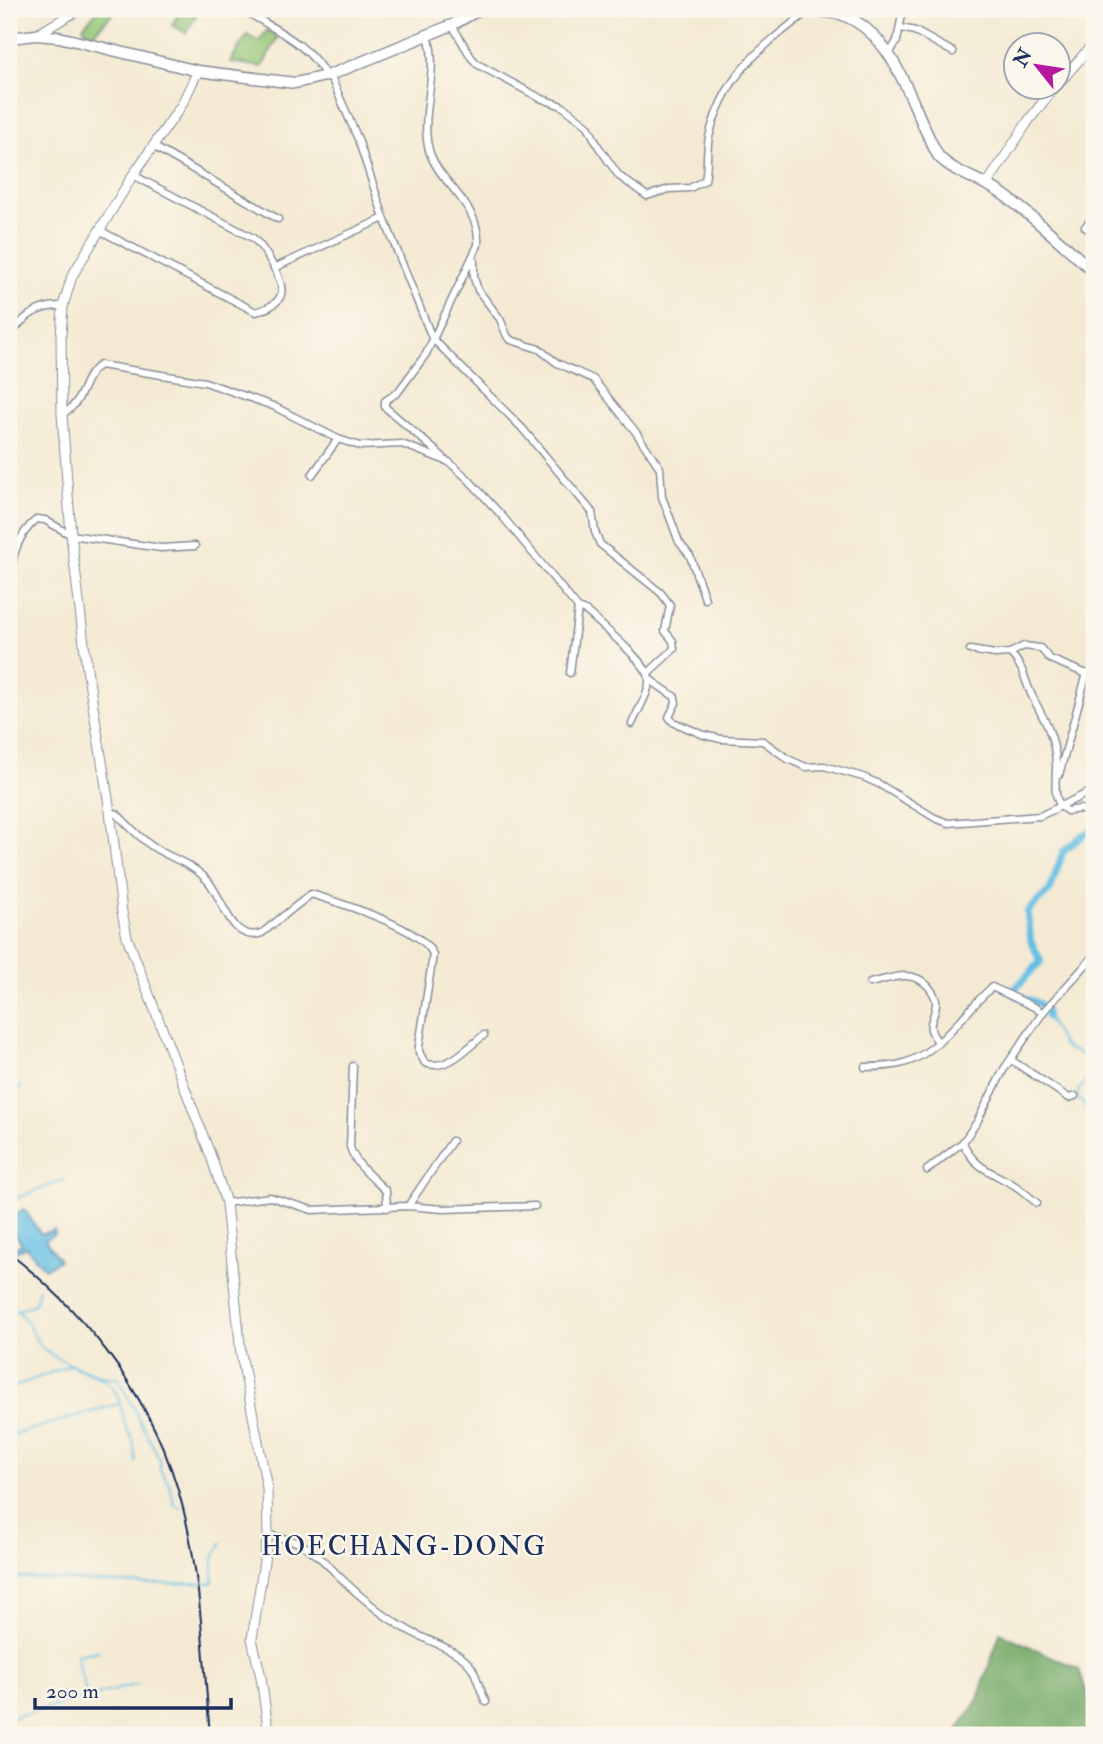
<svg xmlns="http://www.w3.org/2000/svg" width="1103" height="1744" font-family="'IM FELL Double Pica',serif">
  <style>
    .green { fill: #93c576; stroke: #577a6a; stroke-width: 2 }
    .forest { fill: #76aa67; stroke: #486c62; stroke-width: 2 }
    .water { fill: #64bee2; stroke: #4076a0; stroke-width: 2 }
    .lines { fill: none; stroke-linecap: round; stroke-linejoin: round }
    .stream { stroke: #64bee2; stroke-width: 2 }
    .canal { stroke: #64bee2; stroke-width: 7 }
    .street-casing { stroke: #888c98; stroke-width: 9 }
    .secondary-casing { stroke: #888c98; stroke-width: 11 }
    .primary-casing { stroke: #888c98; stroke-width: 13 }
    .street { stroke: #fff; stroke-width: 6 }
    .secondary { stroke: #fff; stroke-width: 9 }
    .primary { stroke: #fff; stroke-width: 10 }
    .rail { stroke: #1b2f5e; stroke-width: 2 }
    .labels { text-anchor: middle; stroke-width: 5; stroke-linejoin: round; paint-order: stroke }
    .quarter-label { font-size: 26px; letter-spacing: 2px; fill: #1b2f5e; stroke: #fbf7ec }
  </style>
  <rect width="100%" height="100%" fill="#fbf7ec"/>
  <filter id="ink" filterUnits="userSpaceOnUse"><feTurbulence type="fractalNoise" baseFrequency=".0143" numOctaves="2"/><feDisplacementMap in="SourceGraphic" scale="14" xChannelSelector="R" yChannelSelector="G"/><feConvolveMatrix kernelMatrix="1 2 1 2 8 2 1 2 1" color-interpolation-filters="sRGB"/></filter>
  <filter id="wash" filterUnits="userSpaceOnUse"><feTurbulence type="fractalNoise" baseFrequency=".00686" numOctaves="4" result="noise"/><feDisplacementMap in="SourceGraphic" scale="28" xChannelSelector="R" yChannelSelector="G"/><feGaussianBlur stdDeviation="1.57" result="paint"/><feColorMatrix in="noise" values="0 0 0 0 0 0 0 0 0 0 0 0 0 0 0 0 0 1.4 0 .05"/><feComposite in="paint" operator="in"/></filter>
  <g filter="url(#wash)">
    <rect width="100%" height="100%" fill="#f4ead3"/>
    <g class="green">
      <polygon points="100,9 117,9 92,35 86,31 83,26"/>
      <polygon points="180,9 185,9 196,16 186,33 172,25"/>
      <polygon points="267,30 278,37 262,67 230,62 247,35 259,42"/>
    </g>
    <polygon class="forest" points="1000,1633 1079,1669 1094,1717 1094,1735 955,1735 978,1699"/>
    <polygon class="water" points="24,1209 41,1234 54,1230 55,1233 45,1240 59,1260 45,1269 26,1247 13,1253 10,1250 22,1244 9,1227 9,1217"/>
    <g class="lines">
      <g class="stream">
        <polyline points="249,9 263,18"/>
        <polyline points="1047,1017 1064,1047 1085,1056 1094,1070"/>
        <polyline points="1094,1073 1079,1089 1077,1096 1094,1118"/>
        <polyline points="9,1109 20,1086"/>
        <polyline points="9,1201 64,1180"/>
        <path d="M17 1310C29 1321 36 1344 45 1351 58 1360 103 1379 118 1378L160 1460V1470L170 1485 174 1504 180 1508"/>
        <polyline points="9,1313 35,1304 39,1288"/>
        <polyline points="9,1389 70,1365 108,1381 118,1396 126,1428 133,1440 136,1462"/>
        <polyline points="9,1400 12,1435 118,1404"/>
        <polyline points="9,1577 139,1584 213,1583 213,1559 222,1543"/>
        <polyline points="87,1696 76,1655 99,1651"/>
        <polyline points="9,1718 138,1684"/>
        <polyline points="194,1735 214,1732 214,1735"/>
      </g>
      <path class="canal" d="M1047 1017C1045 1000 1029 1001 1016 995L1014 990 1041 961 1031 942 1027 912 1050 890 1063 852 1084 834 1091 832 1094 825"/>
    </g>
  </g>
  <g filter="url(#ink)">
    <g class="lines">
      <defs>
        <g id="street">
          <path d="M242 9C270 27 313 46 326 77"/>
          <path d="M452 25 471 57 477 64 540 98 562 106 588 126 598 146 619 176 647 196 669 189 690 188 705 180C708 166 706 152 709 137 724 75 759 49 807 12"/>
          <polyline points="901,28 915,31 953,52"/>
          <path d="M428 36C440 73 419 113 429 150 438 183 481 204 478 245L426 354 398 392 385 401V407L443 457"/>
          <polyline points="889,54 897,41 903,9"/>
          <polyline points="330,75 358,139 384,218 432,338 522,428 592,512 595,532 600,544 661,593 670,605 665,631 673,641 674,649 648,673"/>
          <polyline points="153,146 278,219"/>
          <polyline points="1094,216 1085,227 1094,234"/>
          <path d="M99 230 256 312C265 309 275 306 280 297 288 284 263 247 253 238L133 175"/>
          <polyline points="474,261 474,278 478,290 500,319 507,336 511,340 539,349 557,363 593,379 635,431 660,468 662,497 669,515 679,542 690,556 705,599"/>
          <polyline points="274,268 384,218"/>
          <path d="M9 338C22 317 38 305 63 306"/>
          <path d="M62 414C86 402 81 377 100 365L205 382 273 406 338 439 360 446 402 444 449 462 468 479 503 517 578 608 587 612C600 624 646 662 649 677 651 691 637 711 632 724"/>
          <polyline points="312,475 338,439"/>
          <path d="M9 584C12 558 16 536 37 519L45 520 71 535 161 548 195 546"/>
          <path d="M970 650 995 654 1010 653C1024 667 1024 679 1032 696 1044 719 1054 734 1056 762 1057 779 1050 801 1067 811L1080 809 1094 813"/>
          <polyline points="1010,653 1024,646 1040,648 1050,659 1094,677"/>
          <polyline points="570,673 578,608"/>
          <polyline points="649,679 675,697 676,703 669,717 673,722 704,735 721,739 763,741 788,759 806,767 824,766 863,777 879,784 935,818 948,823 1040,816 1094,790"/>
          <polyline points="1059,775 1087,673"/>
          <path d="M110 811 117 814C128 825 140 838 153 847 172 859 193 864 208 881 223 898 231 944 262 933L311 894C337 902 426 929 433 955L419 1046V1052L425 1063C447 1072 468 1047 484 1035"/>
          <polyline points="9,874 9,878"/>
          <path d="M870 983C890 979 911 968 928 986 932 991 935 994 936 1001 937 1020 922 1022 938 1042"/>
          <polyline points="1011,1060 1069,1098 1075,1096"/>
          <path d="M353 1066 350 1147C356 1166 372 1177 386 1191L387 1208"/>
          <path d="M865 1067C878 1067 891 1067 904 1063 939 1053 965 1011 992 987L1034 1007 1043 1013"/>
          <path d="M963 1142C972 1167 992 1172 1014 1185 1022 1190 1029 1197 1037 1203"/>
          <polyline points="927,1170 963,1142 977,1122 1004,1069 1044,1011 1094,956"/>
          <polyline points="226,1203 270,1197 312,1210 408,1206 443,1209 535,1206"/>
          <polyline points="408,1206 452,1141"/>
          <path d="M268 1535C278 1537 289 1539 299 1543 317 1552 329 1567 344 1581 363 1599 384 1617 408 1630 428 1642 458 1648 472 1668 476 1674 481 1693 486 1702"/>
        </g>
        <g id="secondary">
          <polyline points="36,35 80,9"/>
          <polyline points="198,71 181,106 133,175 72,276 63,306 61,336 62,414 71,535 87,669 110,811 122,912 127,937 212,1159 226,1203 241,1354 267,1488 268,1535 252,1639 261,1677 269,1735"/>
          <polyline points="1058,84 1094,43"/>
          <polyline points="987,184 1029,120 1054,88"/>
        </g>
        <g id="primary">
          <path d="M794 9C810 13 827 10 843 15 899 37 911 110 939 157 957 175 984 180 1004 195 1035 218 1065 246 1094 272"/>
          <polyline points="9,38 36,35 59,37 198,71 295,83 330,75 452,25 480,9"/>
        </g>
      </defs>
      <use href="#street" class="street-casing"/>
      <use href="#secondary" class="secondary-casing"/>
      <use href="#primary" class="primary-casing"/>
      <use href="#street" class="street"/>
      <use href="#secondary" class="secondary"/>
      <use href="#primary" class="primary"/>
      <path class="rail" d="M9 1253C92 1318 157 1404 183 1508 202 1582 203 1659 210 1735"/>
    </g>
  </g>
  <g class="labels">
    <g class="quarter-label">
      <text x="404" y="1555">HOECHANG-DONG</text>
    </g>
  </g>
  <rect width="1103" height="1744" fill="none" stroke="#fbf7ec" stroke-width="35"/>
  <g transform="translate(1037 66) rotate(300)"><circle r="33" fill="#fbf7ec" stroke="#a1a7b3" stroke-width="2"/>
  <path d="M0-5L12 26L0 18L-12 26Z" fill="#b5179e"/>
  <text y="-10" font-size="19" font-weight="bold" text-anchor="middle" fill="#1b2f5e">N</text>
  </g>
  <path d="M35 1698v10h196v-10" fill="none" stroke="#1b2f5e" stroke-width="3.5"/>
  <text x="46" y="1698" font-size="21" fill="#1b2f5e" stroke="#fbf7ec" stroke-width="5" paint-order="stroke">200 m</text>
</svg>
